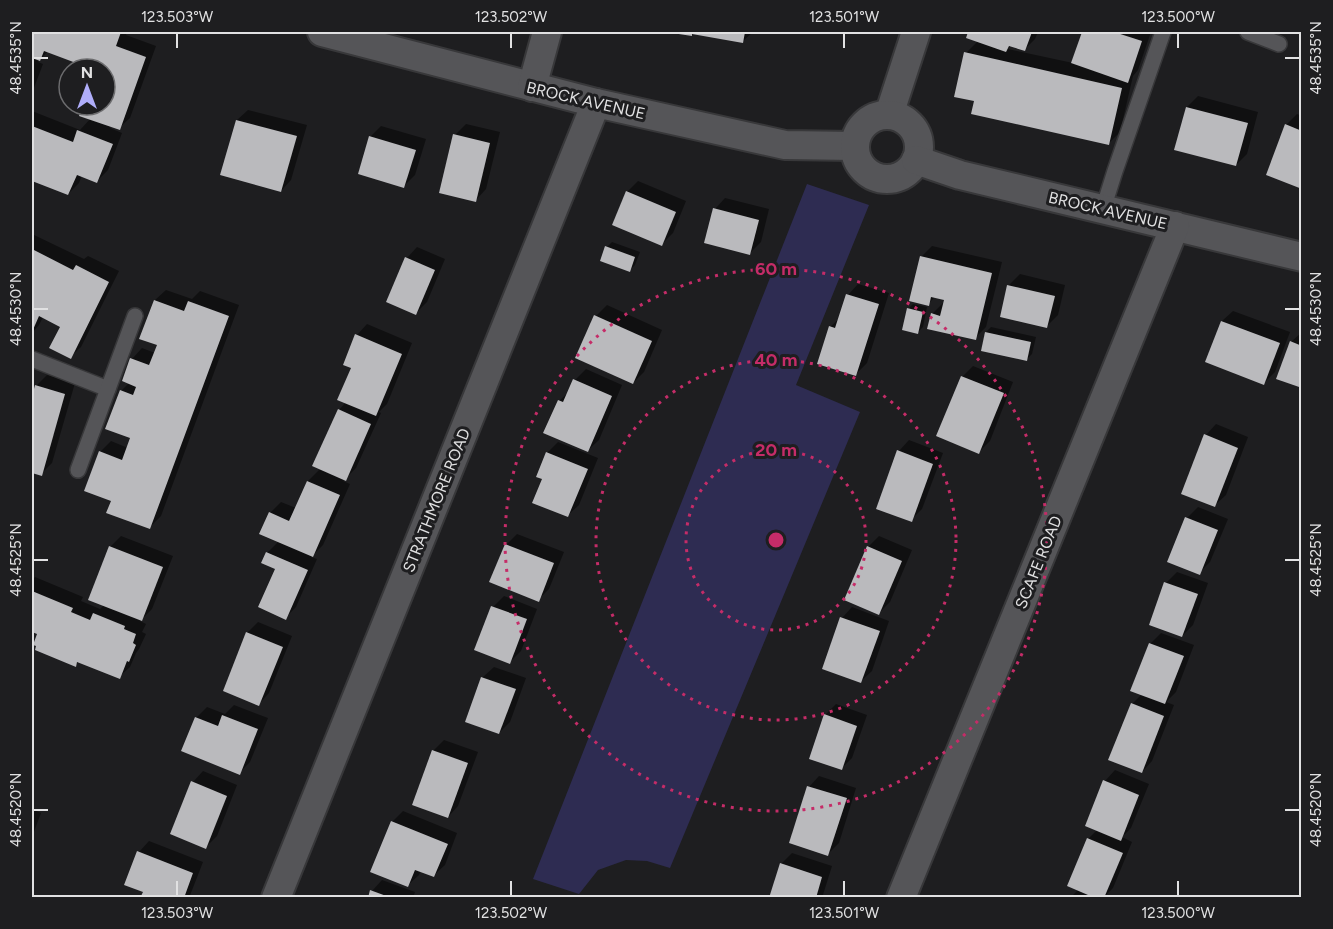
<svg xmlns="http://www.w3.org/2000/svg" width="1333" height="929" font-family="Figtree,sans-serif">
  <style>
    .green { fill: #2e2c52 }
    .shadow { fill: #0007 }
    .building { fill: #bababd }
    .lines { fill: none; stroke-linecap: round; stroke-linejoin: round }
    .lane-casing { stroke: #38383a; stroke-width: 18 }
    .street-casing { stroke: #38383a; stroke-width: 32 }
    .lane { stroke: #555558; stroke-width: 15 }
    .street { stroke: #555558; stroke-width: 28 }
    .ticks { fill: none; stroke: #e1e1e2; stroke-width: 2 }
    .ring { fill: none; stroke: #c52c68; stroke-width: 3; stroke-dasharray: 3 6 }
    .labels { text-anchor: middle; stroke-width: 6; stroke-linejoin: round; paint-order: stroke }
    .street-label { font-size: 16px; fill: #e1e1e2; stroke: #1e1e20 }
    .centre { fill: #c52c68; stroke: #1e1e20; stroke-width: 3 }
    .ring-label { font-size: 18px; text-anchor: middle; font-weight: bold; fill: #c52c68; stroke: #1e1e20; stroke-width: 6; stroke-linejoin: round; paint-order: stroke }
    .neatline { fill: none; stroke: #e1e1e2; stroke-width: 2 }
    .ticks-label { font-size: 15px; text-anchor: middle; fill: #e1e1e2 }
  </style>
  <rect width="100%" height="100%" fill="#1e1e20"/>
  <polygon class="green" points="807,184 869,205 796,385 860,412 670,868 647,861 626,860 598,870 579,894 533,879"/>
  <g class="shadow">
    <polygon points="32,32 127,32 126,35 156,46 130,118 119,128 111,125 110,128 122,133 108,170 97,181 82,175 79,183 68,194 32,180 32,111 80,130 91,118 84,105 105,105 105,69 97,69 48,51 38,62 43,64 32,93"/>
    <polygon points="674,32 753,32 742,42 694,33 692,35"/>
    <polygon points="970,32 1038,32 1035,39 1024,50 1011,45 1008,49 1073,63 1083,32 1151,32 1138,70 1133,76 1120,132 1109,143 975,100 966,53 978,41 968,37"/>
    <polygon points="1198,96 1258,112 1247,154 1236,165 1187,107"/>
    <polygon points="248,110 307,125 291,180 281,191 237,120"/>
    <polygon points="1297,114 1302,116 1302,187 1286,125"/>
    <polygon points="466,124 500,132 486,189 476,200 455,135"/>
    <polygon points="381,126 426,139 415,175 404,186 370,137"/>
    <polygon points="638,181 686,201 673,233 662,244 627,192"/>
    <polygon points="725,198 769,209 761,242 750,253 715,209"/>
    <polygon points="32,234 84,259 88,256 119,271 81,347 70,357 62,326 43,317 39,325 32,333"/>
    <polygon points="612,242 640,252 635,265 630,270 607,247"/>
    <polygon points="932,246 1002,262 986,327 975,338 932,314 943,303 945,303 946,298 936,296 928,304 921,257"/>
    <polygon points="417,247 445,259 427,302 416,313 407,258"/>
    <polygon points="1020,274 1065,285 1058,315 1047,326 1002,316 1009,285"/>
    <polygon points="858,284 889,293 867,363 856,374 830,327 841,317 848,295"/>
    <polygon points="166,290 192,299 200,291 239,305 161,516 150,527 112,500 100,452 111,441 128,448 131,438 121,391 129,383 132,359 142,348 155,353 159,344 155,300"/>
    <polygon points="913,304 927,307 923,327 918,332 908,309"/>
    <polygon points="607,305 662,330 644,372 633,383 596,316"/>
    <polygon points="1233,311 1290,332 1275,372 1264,383 1207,361 1222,321"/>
    <polygon points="367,324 412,343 387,404 379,412 381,413 356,468 343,481 350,484 323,545 311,557 317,559 296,607 285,618 277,568 267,553 279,541 270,513 281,502 296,508 308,481 321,468 339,410 346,402 353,367 357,335"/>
    <polygon points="991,327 1036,337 1032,354 1027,359 986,332"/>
    <polygon points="1302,332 1302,387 1291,342"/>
    <polygon points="973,366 1013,382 990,441 979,452 962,377"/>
    <polygon points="586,369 622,385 599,440 587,451 559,401 571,390 575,380"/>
    <polygon points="47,375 75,383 52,463 41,474 32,471 32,399 36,386"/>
    <polygon points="1216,424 1248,437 1226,495 1215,505 1206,435"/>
    <polygon points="909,440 943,453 922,509 911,520 899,451"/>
    <polygon points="558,442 598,458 579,505 568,515 544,478 547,453"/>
    <polygon points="1198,507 1228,519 1210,562 1199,573 1187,518"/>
    <polygon points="517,534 564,552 549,589 538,600 506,545"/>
    <polygon points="121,536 173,556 152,609 140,621 146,624 142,632 146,634 139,649 136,653 130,667 119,677 79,661 75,665 39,633 32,630 32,580 35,577 83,597 81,601 100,609 104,605 110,547"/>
    <polygon points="879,536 912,550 890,602 879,613 868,547"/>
    <polygon points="1177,572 1208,583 1193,625 1182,636 1166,583"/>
    <polygon points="504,596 537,609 521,651 510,662 493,607"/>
    <polygon points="852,607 889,621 872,671 861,681 842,618"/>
    <polygon points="258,622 292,636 269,693 259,704 247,633"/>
    <polygon points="1161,633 1194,645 1176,692 1166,702 1174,705 1152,761 1142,772 1132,704 1142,694 1150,644"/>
    <polygon points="494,667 526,678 510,722 499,733 467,721 483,677"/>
    <polygon points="836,704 867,715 852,758 841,769 825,715"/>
    <polygon points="234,705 268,718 250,762 239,773 196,718 207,707 225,714"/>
    <polygon points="444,740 478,752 458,806 448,817 433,751"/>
    <polygon points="1115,770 1149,784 1131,828 1122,837 1132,842 1113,888 1103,898 1070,898 1079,889 1069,885 1089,838 1097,830 1105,781"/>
    <polygon points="203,771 237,785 217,836 206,847 193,782"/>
    <polygon points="819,776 856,788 839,843 828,854 809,787"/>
    <polygon points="32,809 41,813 32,837"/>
    <polygon points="403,811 457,833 445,865 434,875 421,870 419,875 408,885 392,822"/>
    <polygon points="149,841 203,862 189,898 142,898 145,891 139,852"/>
    <polygon points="792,853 832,866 822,898 770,898 781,864"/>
    <polygon points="382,880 415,892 413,898 369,898 372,891"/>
  </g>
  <g class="building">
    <polygon points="32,32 121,32 116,46 146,57 120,130 79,116 83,105 105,105 105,69 92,69 44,51 40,61 32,58"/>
    <polygon points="672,32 745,32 743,43 692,34 692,36 672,33"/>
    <polygon points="968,32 1032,32 1025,51 1009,46 1006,52 966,38"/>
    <polygon points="1082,32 1114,32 1142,41 1128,83 1071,63"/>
    <polygon points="964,52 1122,88 1109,145 971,114 974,101 954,97"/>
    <polygon points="1186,107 1248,123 1236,166 1174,150"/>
    <polygon points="236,120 297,136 281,192 220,175"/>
    <polygon points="1285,124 1302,131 1302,189 1266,175"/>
    <polygon points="32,126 73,142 77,130 113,144 97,183 77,175 68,195 32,181"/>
    <polygon points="453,134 490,143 476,202 439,193"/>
    <polygon points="369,136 416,150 404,188 358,174"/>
    <polygon points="626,191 676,212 662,246 612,225"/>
    <polygon points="713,208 759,220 750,255 704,243"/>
    <polygon points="605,246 635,257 630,272 600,261"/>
    <polygon points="32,249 73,270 76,265 109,282 71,359 49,348 60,327 39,316 32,332"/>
    <polygon points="920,256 992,273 976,340 927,329 931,313 940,316 944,300 931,297 929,306 909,301"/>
    <polygon points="405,257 435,270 416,315 386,302"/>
    <polygon points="1007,285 1055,296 1047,328 1000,317"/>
    <polygon points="846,294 879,304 856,376 817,364 829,326 835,328"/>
    <polygon points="154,300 184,311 188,301 229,316 150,529 106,513 111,501 84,491 99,451 122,460 130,438 105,429 120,390 133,395 136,387 122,381 130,358 149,365 157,345 139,339"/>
    <polygon points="907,308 923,312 918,334 902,330"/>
    <polygon points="594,315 652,341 633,384 575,358"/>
    <polygon points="1221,321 1280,343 1264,385 1205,362"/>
    <polygon points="985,332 1031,342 1027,361 981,351"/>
    <polygon points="355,334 402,354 376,416 337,400 351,368 343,365"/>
    <polygon points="1290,341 1302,346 1302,388 1276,379"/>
    <polygon points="961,376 1004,393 979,454 936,436"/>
    <polygon points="573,379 612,396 588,452 543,433 558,400 563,402"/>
    <polygon points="35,385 65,394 42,476 32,473 32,397"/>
    <polygon points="338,409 371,424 346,481 312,466"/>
    <polygon points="1204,434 1238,448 1215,507 1181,494"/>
    <polygon points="897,450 933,464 912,522 876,509"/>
    <polygon points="546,452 588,469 568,517 532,503 542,479 536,477"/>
    <polygon points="307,481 340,495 313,557 259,534 269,512 289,521"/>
    <polygon points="1185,517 1218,530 1200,575 1167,562"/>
    <polygon points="505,544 554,563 539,602 489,582"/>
    <polygon points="109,546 163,567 142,621 88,600"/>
    <polygon points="867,546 902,561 879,615 844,600"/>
    <polygon points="266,552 308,570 286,620 258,607 275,569 261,563"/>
    <polygon points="1164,582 1198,594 1182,637 1149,625"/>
    <polygon points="32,591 73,608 71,612 90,620 93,613 125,626 124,629 136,634 133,643 136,645 129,662 127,661 120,679 77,662 76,667 35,650 36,646 33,645 37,634 32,632"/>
    <polygon points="491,606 527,619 510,664 474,650"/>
    <polygon points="840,617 880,631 861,683 822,669"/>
    <polygon points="246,632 283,647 259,706 223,691"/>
    <polygon points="1149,643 1184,656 1165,704 1130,691"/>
    <polygon points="481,677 516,689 499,734 465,722"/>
    <polygon points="1131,703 1164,716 1142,773 1108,760"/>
    <polygon points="824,714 857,726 842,770 809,759"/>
    <polygon points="222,715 258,729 240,775 181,751 195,717 218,726"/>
    <polygon points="432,750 468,763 448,818 412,805"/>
    <polygon points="1103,780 1139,795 1121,841 1085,826"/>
    <polygon points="191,781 227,796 206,849 170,834"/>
    <polygon points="807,786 847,798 828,856 789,843"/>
    <polygon points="391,821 448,844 434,877 415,870 408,887 370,872"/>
    <polygon points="1087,838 1123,853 1104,898 1095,898 1067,886"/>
    <polygon points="137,851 193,873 184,898 140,898 143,892 124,885"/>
    <polygon points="780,863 822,877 816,898 769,898"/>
    <polygon points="370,890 389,897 389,898 368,898"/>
  </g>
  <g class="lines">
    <defs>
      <g id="lane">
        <polyline points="1248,32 1279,44"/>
        <polyline points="1103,209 1115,171 1163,32"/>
        <polyline points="32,359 108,389"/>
        <polyline points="78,470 135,316"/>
      </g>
      <g id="street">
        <polyline points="322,32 596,103 785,145 855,146"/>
        <polyline points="532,87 547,32"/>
        <polyline points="889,115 916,32"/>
        <circle cx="887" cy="147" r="32"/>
        <polyline points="916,160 960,175 1302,257"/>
        <polyline points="276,898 596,103"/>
        <polyline points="901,898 1175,226"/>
      </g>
    </defs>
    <use href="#lane" class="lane-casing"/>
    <use href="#street" class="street-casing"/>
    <use href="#lane" class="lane"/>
    <use href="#street" class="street"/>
  </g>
  <path class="ticks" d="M177 33V48M511 33V48M844 33V48M1178 33V48M33 58H48M1285 58H1300M33 309H48M1285 309H1300M33 560H48M1285 560H1300M33 810H48M1285 810H1300M177 881V896M511 881V896M844 881V896M1178 881V896"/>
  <g class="ring">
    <circle cx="776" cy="540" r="90"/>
    <circle cx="776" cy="540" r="180"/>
    <circle cx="776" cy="540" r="271"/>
  </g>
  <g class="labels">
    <g class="street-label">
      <text transform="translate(586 100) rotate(13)" y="6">BROCK AVENUE</text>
      <text transform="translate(1108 210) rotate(13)" y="6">BROCK AVENUE</text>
      <text transform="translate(436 500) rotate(-68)" y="6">STRATHMORE ROAD</text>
      <text transform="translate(1038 562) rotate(-68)" y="6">SCAFE ROAD</text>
    </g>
  </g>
  <circle cx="776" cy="540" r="9" class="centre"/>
  <g class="ring-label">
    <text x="776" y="275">60 m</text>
    <text x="776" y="366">40 m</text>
    <text x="776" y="456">20 m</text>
  </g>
  <rect width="1333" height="929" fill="none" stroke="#1e1e20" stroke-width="66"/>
  <g transform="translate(87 87)"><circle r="28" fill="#1e1e20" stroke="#6c6c6e" stroke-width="1.5"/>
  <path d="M0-4.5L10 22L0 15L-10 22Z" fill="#b0aefa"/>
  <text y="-9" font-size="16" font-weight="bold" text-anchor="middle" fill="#e1e1e2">N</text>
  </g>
  <rect x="33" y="33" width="1267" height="863" class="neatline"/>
  <g class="ticks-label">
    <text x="177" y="22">123.503°W</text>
    <text x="511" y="22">123.502°W</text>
    <text x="844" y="22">123.501°W</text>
    <text x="1178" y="22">123.500°W</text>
    <text transform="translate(16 58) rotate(-90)" y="5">48.4535°N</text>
    <text transform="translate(1316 58) rotate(-90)" y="5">48.4535°N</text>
    <text transform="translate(16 309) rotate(-90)" y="5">48.4530°N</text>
    <text transform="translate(1316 309) rotate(-90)" y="5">48.4530°N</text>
    <text transform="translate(16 560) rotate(-90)" y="5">48.4525°N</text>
    <text transform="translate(1316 560) rotate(-90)" y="5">48.4525°N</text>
    <text transform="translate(16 810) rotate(-90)" y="5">48.4520°N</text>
    <text transform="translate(1316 810) rotate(-90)" y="5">48.4520°N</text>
    <text x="177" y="918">123.503°W</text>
    <text x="511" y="918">123.502°W</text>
    <text x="844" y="918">123.501°W</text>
    <text x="1178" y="918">123.500°W</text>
  </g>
</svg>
